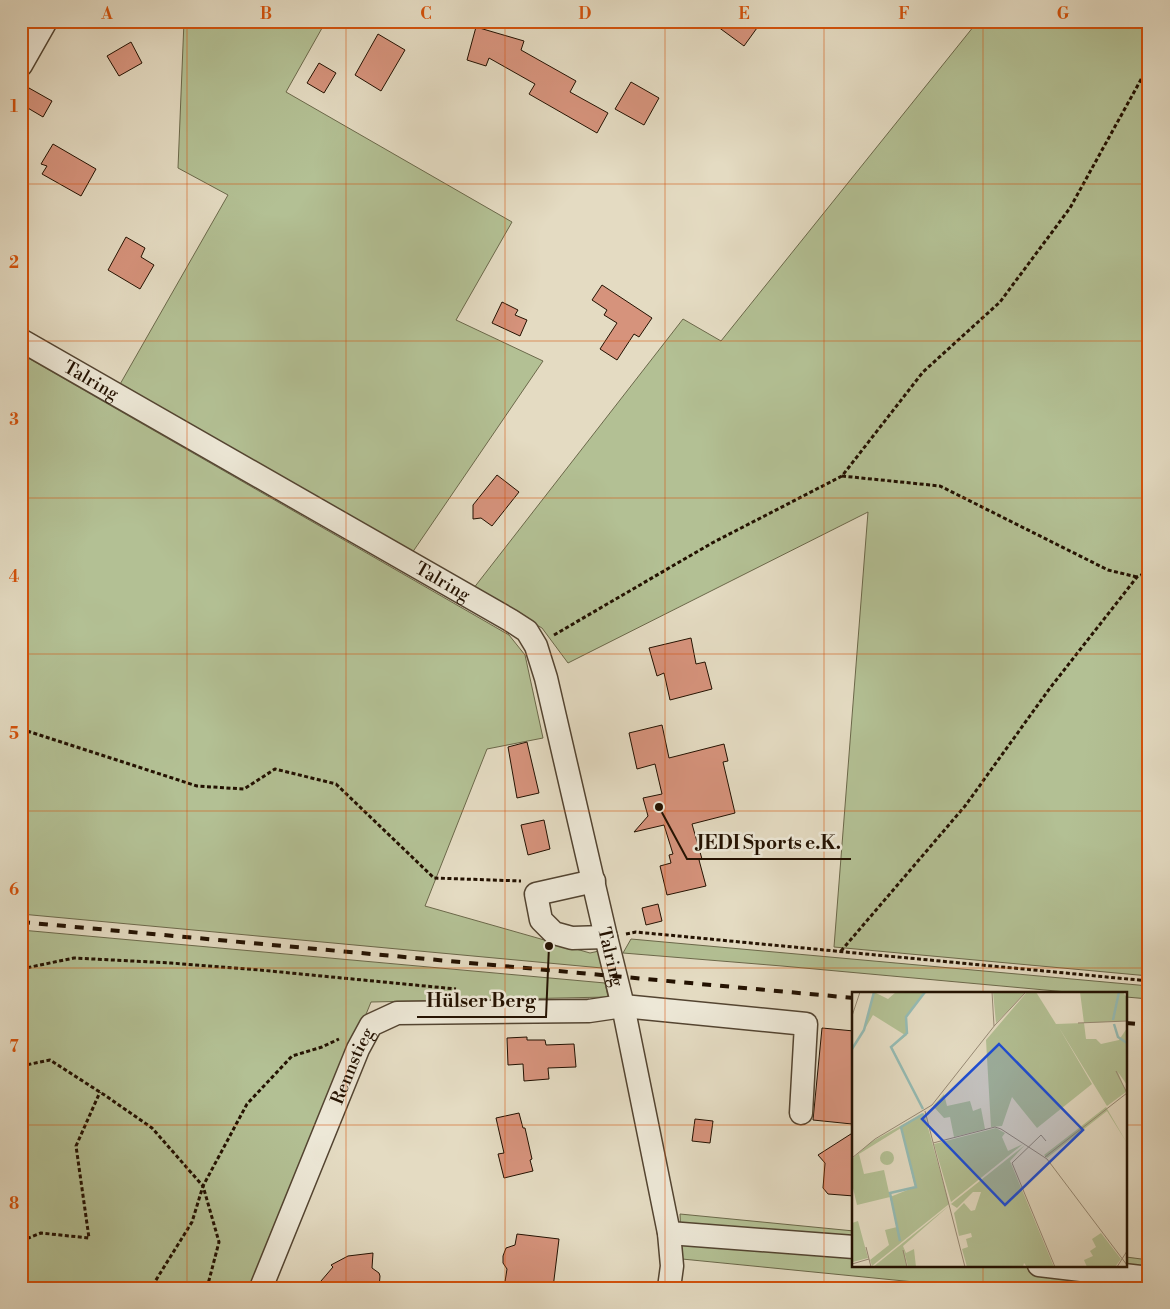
<svg xmlns="http://www.w3.org/2000/svg" width="1170" height="1309" font-family="'Libre Bodoni',serif">
  <style>
    .green { fill: #b3c094; stroke: #6b684a }
    .building { fill: #d6937c; stroke: #231101 }
    .lines { fill: none; stroke-linecap: round; stroke-linejoin: round }
    .minor-casing { stroke: #534431; stroke-width: 25 }
    .path { stroke: #231101; stroke-width: 3; stroke-dasharray: 4 2.5; stroke-linecap: butt }
    .minor { stroke: #ede8d7; stroke-width: 22 }
    .rail { stroke: #231101; stroke-width: 4; stroke-dasharray: 9 9; stroke-linecap: butt }
    .grid { fill: none; stroke: #d4520b; stroke-width: 1; stroke-opacity: 0.55 }
    .labels { text-anchor: middle; stroke-width: 5; stroke-linejoin: round; paint-order: stroke }
    .street-label { font-size: 18px; fill: #231101; stroke: #ede8d7 }
    .inset-river { fill: none; stroke: #95bbb4; stroke-width: 2.5 }
    .inset-road { fill: none; stroke: #978a75; stroke-width: 1 }
    .view { fill: #1d4ed8; fill-opacity: 0.15; stroke: #1d4ed8; stroke-width: 2.5 }
    .inset-edge { fill: none; stroke: #231101; stroke-width: 2.5 }
    .leader { fill: none; stroke: #231101; stroke-width: 2 }
    .callout-dot { fill: #231101; stroke: #ede8d7; stroke-width: 2 }
    .callout-label { font-size: 19px; text-anchor: middle; font-weight: bold; fill: #231101; stroke: #ede8d7; stroke-width: 5; stroke-linejoin: round; paint-order: stroke }
    .neatline { fill: none; stroke: #d4520b; stroke-width: 2 }
    .grid-label { font-size: 16px; text-anchor: middle; font-weight: bold; fill: #d4520b }
  </style>
  <rect width="100%" height="100%" fill="#e4dbc2"/>
  <filter id="stains"><feTurbulence type="fractalNoise" baseFrequency=".004" numOctaves="4"/><feColorMatrix values="0 0 0 0 .2 0 0 0 0 .09 0 0 0 0 .02 0 0 0 .5 -.17"/></filter>
  <radialGradient id="worn" r=".72"><stop offset=".6" stop-color="#630" stop-opacity="0"/><stop offset="1" stop-color="#630" stop-opacity=".3"/></radialGradient>
  <g class="green">
    <polygon points="184,21 326,21 286,92 512,222 456,320 543,361 412,553 119,386 228,195 178,168"/>
    <polygon points="978,21 1149,21 1149,976 834,947 868,512 568,663 542,628 473,589 683,319 721,341"/>
    <polygon points="21,354 509,635 525,655 543,738 487,749 425,906 590,953 599,951 602,968 21,914"/>
    <polygon points="21,930 605,983 608,997 371,1002 255,1288 21,1288"/>
    <polygon points="631,939 1149,986 1149,999 1126,997 1126,993 1078,993 782,966 623,953"/>
    <polygon points="680,1214 854,1231 854,1265 1126,1265 1126,1257 1149,1260 1149,1288 975,1288 682,1259"/>
  </g>
  <g class="building">
    <polygon points="710,21 762,21 744,46"/>
    <polygon points="476,27 524,41 521,50 576,81 570,92 608,113 597,133 529,94 535,84 489,58 486,66 467,60"/>
    <polygon points="378,34 405,50 381,91 355,75"/>
    <polygon points="131,42 142,63 119,76 107,56"/>
    <polygon points="319,63 336,73 324,93 307,83"/>
    <polygon points="631,82 659,98 644,125 615,109"/>
    <polygon points="29,88 52,101 43,117 21,104 21,101"/>
    <polygon points="53,144 96,169 81,196 42,174 47,166 41,164"/>
    <polygon points="126,237 145,248 141,257 154,265 140,289 108,270"/>
    <polygon points="602,285 652,318 639,337 634,334 617,360 600,349 617,323 604,315 607,310 592,300"/>
    <polygon points="502,302 518,310 515,315 527,320 520,336 492,323"/>
    <polygon points="497,475 519,492 492,526 481,518 473,519 473,505"/>
    <polygon points="691,638 696,664 705,662 712,689 670,700 664,673 657,676 649,648"/>
    <polygon points="662,725 669,758 724,744 728,761 723,762 735,813 692,824 702,859 699,860 706,886 667,895 660,866 671,863 669,855 673,854 664,825 634,832 648,816 643,798 662,794 655,764 637,769 629,733"/>
    <polygon points="527,742 539,793 517,798 508,747"/>
    <polygon points="544,820 550,849 528,855 521,825"/>
    <polygon points="658,904 662,921 646,925 642,908"/>
    <polygon points="822,1028 854,1031 854,1084 852,1124 813,1120"/>
    <polygon points="527,1037 527,1040 545,1040 546,1045 574,1044 576,1067 548,1068 549,1079 524,1081 523,1064 508,1065 507,1038"/>
    <polygon points="519,1113 523,1128 525,1128 532,1159 530,1160 533,1171 504,1178 498,1154 504,1153 496,1118"/>
    <polygon points="695,1119 713,1121 710,1143 692,1141"/>
    <polygon points="854,1132 854,1196 828,1194 823,1188 825,1163 818,1155"/>
    <polygon points="517,1234 559,1239 553,1288 504,1288 507,1269 503,1263 503,1256 506,1248 515,1245"/>
    <polygon points="373,1253 372,1268 379,1273 380,1276 379,1288 315,1288 333,1267 331,1265 348,1256"/>
  </g>
  <g class="lines">
    <defs>
      <g id="minor">
        <polyline points="21,65 46,21"/>
        <path id="s1" d="M21 340 510 620 527 631 536 646 546 678 606 937 623 1006 669 1233 672 1266 669 1288"/>
        <polyline points="594,881 536,894 541,920 554,933 572,938 606,937"/>
        <polyline points="669,1233 854,1247"/>
        <polyline points="1039,1265 1149,1278"/>
        <path id="s2" d="M261 1288 358 1049 371 1025 397 1013 589 1011 623 1006 806 1024 801 1113"/>
      </g>
    </defs>
    <use href="#minor" class="minor-casing"/>
    <g class="path">
      <polyline points="842,476 940,486 1108,570 1137,577"/>
      <polyline points="554,635 712,543 842,476 923,372 1000,302 1070,208 1149,65"/>
      <polyline points="21,729 197,786 244,789 275,769 336,784 434,878 521,881"/>
      <polyline points="626,934 636,932 1149,981"/>
      <polyline points="841,951 965,806 1050,688 1137,577 1149,571"/>
      <polyline points="21,969 74,958 171,963 260,970 456,989"/>
      <polyline points="21,1066 50,1060 106,1096 152,1128 203,1186 192,1222 151,1288"/>
      <polyline points="21,1241 41,1233 89,1238 76,1146 100,1092"/>
      <polyline points="207,1288 219,1242 203,1186 247,1104 292,1056 322,1047 339,1039"/>
    </g>
    <use href="#minor" class="minor"/>
    <g class="rail">
      <polyline points="21,922 854,998"/>
      <polyline points="1126,1023 1149,1025"/>
    </g>
  </g>
  <path class="grid" d="M187 21V1288M346 21V1288M505 21V1288M665 21V1288M824 21V1288M983 21V993M21 184H1149M21 341H1149M21 498H1149M21 654H1149M21 811H1149M21 968H1149M21 1125H854M1126 1125H1149M983 1265V1288"/>
  <g class="labels">
    <g class="street-label">
      <text dy="6" stroke="none"><textPath href="#s1" startOffset="81">Talring</textPath></text>
      <text dy="6" stroke="none"><textPath href="#s1" startOffset="486">Talring</textPath></text>
      <text dy="6" stroke="none"><textPath href="#s1" startOffset="921">Talring</textPath></text>
      <text dy="6" stroke="none"><textPath href="#s2" startOffset="240">Rennstieg</textPath></text>
    </g>
  </g>
  <g transform="translate(852 992)">
    <rect width="275" height="275" fill="#e4dbc2"/>
    <path d="M22 0 36 7 44 0H73L54 26 55 43 40 55 71 118 39 55 53 43 21 23 0 59 12 38ZM141 0H174L144 31ZM175 0H184L204 32 232 31 228 0H271L275 6V29L232 31 234 47H244L249 52 267 48 275 36V93L266 80 274 100 255 114 206 34 240 92 185 136 160 105 150 134 139 135 134 48ZM92 102 95 114 118 109 121 119 129 116 133 137 102 145 98 125 92 126 81 114ZM254 115 275 151 255 119 195 166 192 163ZM72 121 97 212 20 274 18 268 37 253 33 238 45 235 38 205 5 213 0 192V167L19 150ZM49 136 63 195 38 205 32 178 12 182 7 162ZM144 136 153 141 150 145 156 159 171 152 99 210 82 152ZM173 153 158 169 202 275H175L172 271 171 275H115L110 257 116 255 114 247 120 245 119 241 107 244 102 221 112 211 119 219 123 218 129 200H121L105 216 99 212ZM28 166a7 7 0 1 1 14 0a7 7 0 1 1-14 0ZM98 213 51 254 54 261 62 257 64 275H56L51 255 55 275H21ZM6 229 16 266 1 270 0 231ZM249 241 269 267 263 275H235L232 268 241 264 238 259 244 255 240 247Z" fill="#b3c094" fill-rule="evenodd"/>
    <path class="inset-river" d="M261 28 267 0M262 32 266 45 275 51M0 57 12 38 22 0M71 117 39 55 55 41 54 25 73 0M48 249 38 201 64 195 49 135 71 122"/>
    <path class="inset-road" d="M140 0 142 34M0 24 8 0M226 31 275 29M73 119 113 275M194 149 189 143 160 171 203 275M81 151 143 135 149 137 195 167 275 273M193 165 275 101 264 79M0 166 23 147 80 113 143 33 174 0M14 255 19 275M51 258 55 275M0 272 17 267M265 275 275 259"/>
    <path class="view" d="M147 52 231 138 153 213 70 127Z"/>
    <rect width="275" height="275" class="inset-edge"/>
  </g>
  <path class="leader" d="M659 807L687 859H851M549 946L546 1017H417"/>
  <g class="callout-dot">
    <circle cx="659" cy="807" r="5"/>
    <circle cx="549" cy="946" r="5"/>
  </g>
  <g class="callout-label">
    <text x="769" y="849">JEDI Sports e.K.</text>
    <text x="481" y="1007">Hülser Berg</text>
  </g>
  <rect width="1170" height="1309" fill="none" stroke="#e4dbc2" stroke-width="55"/>
  <rect x="28" y="28" width="1114" height="1254" class="neatline"/>
  <g class="grid-label">
    <text x="107" y="19">A</text>
    <text x="266" y="19">B</text>
    <text x="426" y="19">C</text>
    <text x="585" y="19">D</text>
    <text x="744" y="19">E</text>
    <text x="904" y="19">F</text>
    <text x="1063" y="19">G</text>
    <text x="14" y="112">1</text>
    <text x="14" y="268">2</text>
    <text x="14" y="425">3</text>
    <text x="14" y="582">4</text>
    <text x="14" y="739">5</text>
    <text x="14" y="895">6</text>
    <text x="14" y="1052">7</text>
    <text x="14" y="1209">8</text>
  </g>
  <rect width="100%" height="100%" filter="url(#stains)"/>
  <rect width="100%" height="100%" fill="url(#worn)"/>
</svg>
